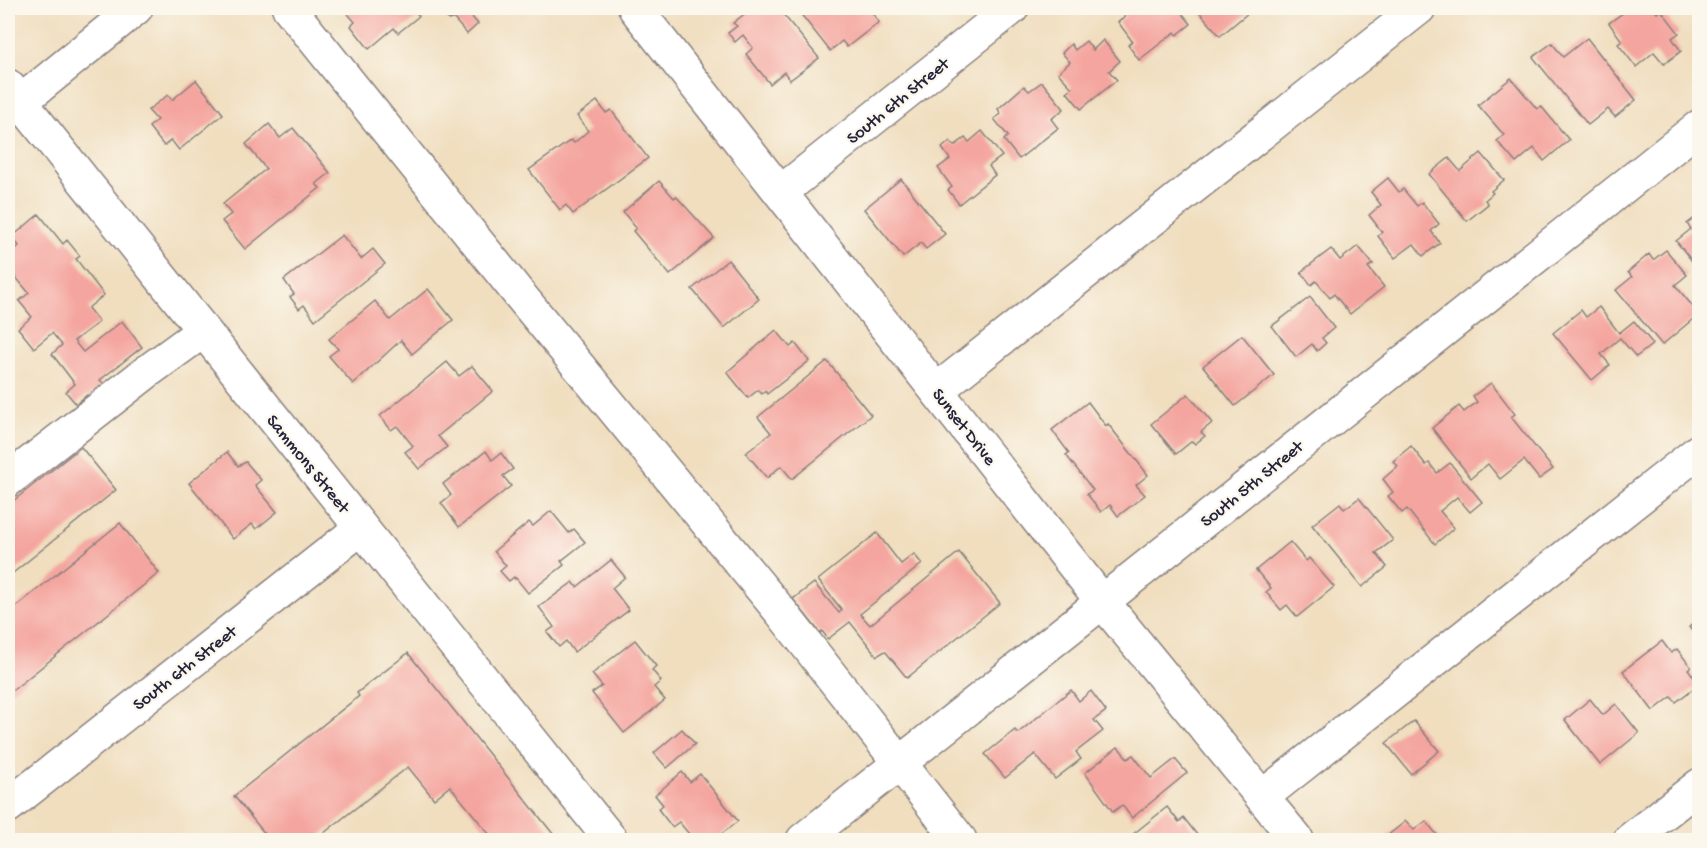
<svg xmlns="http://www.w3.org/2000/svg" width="1707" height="848" font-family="'Gochi Hand',sans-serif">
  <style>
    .building { fill: #f4a59f }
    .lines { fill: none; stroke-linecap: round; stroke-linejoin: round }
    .minor-casing { stroke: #89807d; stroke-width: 36 }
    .major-casing { stroke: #89807d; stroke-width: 36 }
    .minor { stroke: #fff; stroke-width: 33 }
    .major { stroke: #fff; stroke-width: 33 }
    .labels { text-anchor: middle; stroke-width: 4.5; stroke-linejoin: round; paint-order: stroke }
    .street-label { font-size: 18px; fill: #22223b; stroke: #fbf7ec }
  </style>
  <rect width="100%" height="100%" fill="#fbf7ec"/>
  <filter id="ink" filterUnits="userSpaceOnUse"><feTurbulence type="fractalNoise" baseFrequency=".0167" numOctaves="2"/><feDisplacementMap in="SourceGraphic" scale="12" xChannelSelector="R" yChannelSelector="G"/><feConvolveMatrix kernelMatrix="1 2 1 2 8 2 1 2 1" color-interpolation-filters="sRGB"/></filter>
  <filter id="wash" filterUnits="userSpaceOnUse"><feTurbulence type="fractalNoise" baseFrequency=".008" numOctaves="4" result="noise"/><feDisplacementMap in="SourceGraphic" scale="24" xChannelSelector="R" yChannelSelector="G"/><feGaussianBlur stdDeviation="1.35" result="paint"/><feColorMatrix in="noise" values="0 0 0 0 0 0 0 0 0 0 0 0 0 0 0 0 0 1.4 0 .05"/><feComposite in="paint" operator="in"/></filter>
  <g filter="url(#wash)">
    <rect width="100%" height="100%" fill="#f0debf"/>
    <g id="blocks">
      <g class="building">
        <polygon points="343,8 412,8 419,16 398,33 394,28 369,49 351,26 355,22"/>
        <polygon points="439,8 464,8 478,24 467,34 453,18 449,20"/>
        <polygon points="752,8 778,8 819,58 790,80 784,72 770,84 746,54 753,48 743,35 735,42 728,33 737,26 733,23"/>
        <polygon points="796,8 868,8 879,22 847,47 842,41 830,51"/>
        <polygon points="1126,8 1178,8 1191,24 1177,35 1175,32 1139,60 1128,45 1132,41 1118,22 1125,17 1121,11"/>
        <polygon points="1196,8 1254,8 1220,36"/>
        <polygon points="1630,8 1653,8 1657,13 1661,10 1679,33 1672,38 1681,51 1664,64 1654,52 1636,67 1618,44 1622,41 1609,23"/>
        <polygon points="1587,38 1636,100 1615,117 1608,109 1588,125 1533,57 1552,43 1563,57"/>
        <polygon points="1103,40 1120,61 1109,71 1117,80 1081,109 1067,92 1072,88 1058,73 1070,62 1062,53 1071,44 1075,50 1086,41 1093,50"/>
        <polygon points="1511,78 1537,109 1541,106 1569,140 1544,161 1534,148 1516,163 1497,141 1504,135 1478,105"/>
        <polygon points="196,80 223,114 179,150 171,140 164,146 149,127 157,120 148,110 168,95 172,100"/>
        <polygon points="1042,82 1064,109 1051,119 1058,128 1019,159 1004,140 1008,136 994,119 1001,114 998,109 1024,86 1029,91"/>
        <polygon points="597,101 606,113 611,110 648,158 573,214 566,205 560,210 529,170 571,140 574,143 588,131 577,116"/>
        <polygon points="269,124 280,138 293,128 330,173 316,184 320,188 245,249 222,221 231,214 223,204 266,169 246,144"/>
        <polygon points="982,131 1002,156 989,166 995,175 959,204 948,190 952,187 938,168 950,159 942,148 950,141 954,146 965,138 969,142"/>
        <polygon points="1481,153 1504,180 1491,191 1493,193 1485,200 1488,204 1467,221 1429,174 1449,158 1460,171"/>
        <polygon points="1388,178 1399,192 1403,189 1417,206 1422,202 1439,224 1431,231 1440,243 1423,256 1414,244 1395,258 1378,236 1382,232 1369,215 1381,205 1371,192"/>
        <polygon points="901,179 945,234 926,249 921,243 903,257 864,209"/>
        <polygon points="659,181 674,198 676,196 714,238 670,275 633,231 636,228 623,212"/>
        <polygon points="39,214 63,244 67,240 80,256 76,259 104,295 88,308 99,322 74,341 83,352 122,321 142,347 100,380 104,384 88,397 87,395 76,404 66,392 75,384 52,354 62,345 52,333 34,348 18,328 32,317 19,301 29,293 14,275 8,281 8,256 19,246 12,237"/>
        <polygon points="1700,214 1700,271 1676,241 1691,229 1687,224"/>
        <polygon points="342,235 361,259 373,249 385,264 315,320 304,305 299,309 290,297 294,294 284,280"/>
        <polygon points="1358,246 1373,264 1368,267 1384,287 1350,314 1334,294 1330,298 1316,281 1311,285 1301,272 1331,249 1340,260"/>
        <polygon points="1666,250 1687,275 1675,285 1699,314 1662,345 1616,290 1632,277 1628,272 1649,254 1653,260"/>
        <polygon points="728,260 759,299 724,328 692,289"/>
        <polygon points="428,289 453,320 412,354 401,340 353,384 329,356 338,349 329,339 375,301 390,320"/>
        <polygon points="1310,297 1334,328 1322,338 1326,343 1317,351 1312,344 1296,357 1272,326"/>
        <polygon points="1599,307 1619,333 1634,321 1653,344 1636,357 1620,338 1601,354 1610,365 1592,380 1553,333 1581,310 1586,317"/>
        <polygon points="776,330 790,347 795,343 809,361 767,394 765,391 762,394 758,390 748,398 727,372"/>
        <polygon points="1242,335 1274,375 1235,406 1203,366"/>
        <polygon points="827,361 871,415 792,479 781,466 767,478 746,453 771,433 758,417"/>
        <polygon points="447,362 459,376 472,366 493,391 438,436 447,447 419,469 405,452 413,446 397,426 391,430 380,416"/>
        <polygon points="1491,383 1515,414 1511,417 1553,469 1539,479 1524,460 1500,479 1488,464 1471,478 1432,428 1459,406 1464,412 1477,402 1473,396"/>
        <polygon points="1188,394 1212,423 1201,432 1205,436 1195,444 1192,441 1176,454 1151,424"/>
        <polygon points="1088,402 1106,426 1108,424 1148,475 1136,485 1145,495 1118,516 1110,505 1101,512 1087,494 1093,490 1066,455 1069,453 1052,430"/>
        <polygon points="1411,446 1426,465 1429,463 1437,473 1450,463 1482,502 1470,512 1457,497 1440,511 1454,528 1435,544 1407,509 1402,513 1388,496 1393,492 1383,479 1398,466 1393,461"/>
        <polygon points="81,447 116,490 8,577 8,505"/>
        <polygon points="486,451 492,460 501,453 513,469 503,476 511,486 459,527 441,503 451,495 443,484"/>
        <polygon points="227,452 238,466 246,462 261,480 255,485 277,512 256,529 252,524 233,539 189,483"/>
        <polygon points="1359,498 1393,540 1376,553 1387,567 1362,587 1312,525 1340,503 1344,509"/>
        <polygon points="551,511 569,533 574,529 585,542 561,561 564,565 528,593 516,578 515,579 514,577 509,581 500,571 506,566 494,551 529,522 533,526"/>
        <polygon points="120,523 159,573 8,694 8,613"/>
        <polygon points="877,533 901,564 914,554 922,564 860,614 870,625 959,552 1000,603 907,678 885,651 877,656 850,622 828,639 822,631 820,633 793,599 814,583 839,613 842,610 818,580"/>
        <polygon points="1290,542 1306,561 1309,558 1334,587 1297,617 1287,605 1281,610 1266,592 1271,588 1256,570"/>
        <polygon points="611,560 625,577 612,588 629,610 574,652 566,641 559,647 547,632 554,627 539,607 573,582 577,587"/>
        <polygon points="1700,618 1700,640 1689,627"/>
        <polygon points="635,640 656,666 652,670 661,681 654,687 665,700 624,733 592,693 602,686 592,674"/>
        <polygon points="1662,641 1671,653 1677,649 1691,667 1688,669 1699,684 1676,702 1671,697 1653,711 1623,671"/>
        <polygon points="408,653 558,840 494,840 450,786 434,799 408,767 315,840 270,840 234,796 359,696 357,693"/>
        <polygon points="1071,690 1079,701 1091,691 1106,711 1094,720 1103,731 1076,752 1081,759 1055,779 1035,754 1005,778 985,754 1015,730 1018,733"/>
        <polygon points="1590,699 1603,715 1616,704 1639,733 1600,765 1565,720"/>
        <polygon points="1414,721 1439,751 1411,774 1386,743"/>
        <polygon points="682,729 695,744 667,768 654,753"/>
        <polygon points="1118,747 1128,759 1133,755 1151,778 1175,759 1187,773 1132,818 1122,805 1113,812 1085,773"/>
        <polygon points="682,772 690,782 700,774 738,821 714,840 694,840 679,822 672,827 658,809 663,805 655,795"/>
        <polygon points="1167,807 1179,822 1184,818 1201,840 1136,840 1132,835"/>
        <polygon points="1406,821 1414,830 1426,821 1441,840 1382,840"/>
      </g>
    </g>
  </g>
  <g filter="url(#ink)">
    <use href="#blocks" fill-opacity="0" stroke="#89807d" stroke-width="1.5"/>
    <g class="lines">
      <defs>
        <g id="minor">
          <polyline points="289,8 519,294 781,612 960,840"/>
          <polyline points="635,8 1102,601 1297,840"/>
          <polyline points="8,86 611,840"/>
          <polyline points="781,192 1012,8"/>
          <polyline points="937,390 1419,8"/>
          <polyline points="8,480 148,371 203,331"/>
          <polyline points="1262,797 1700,450"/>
          <polyline points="8,806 361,528"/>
          <polyline points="803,840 1700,126"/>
          <polyline points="1630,840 1700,785"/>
        </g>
        <polyline id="major" points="8,112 136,8"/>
      </defs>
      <use href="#minor" class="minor-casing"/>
      <use href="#major" class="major-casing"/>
      <use href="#minor" class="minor"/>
      <use href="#major" class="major"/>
    </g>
  </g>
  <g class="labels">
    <g class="street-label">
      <text transform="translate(897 100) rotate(-39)" y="6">South 6th Street</text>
      <text transform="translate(965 426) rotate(52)" y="6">Sunset Drive</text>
      <text transform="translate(309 463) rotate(51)" y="6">Sammons Street</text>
      <text transform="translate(1251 483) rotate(-39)" y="6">South 5th Street</text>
      <text transform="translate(184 667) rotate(-38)" y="6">South 6th Street</text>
    </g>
  </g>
  <rect width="1707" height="848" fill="none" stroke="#fbf7ec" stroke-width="30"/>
</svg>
